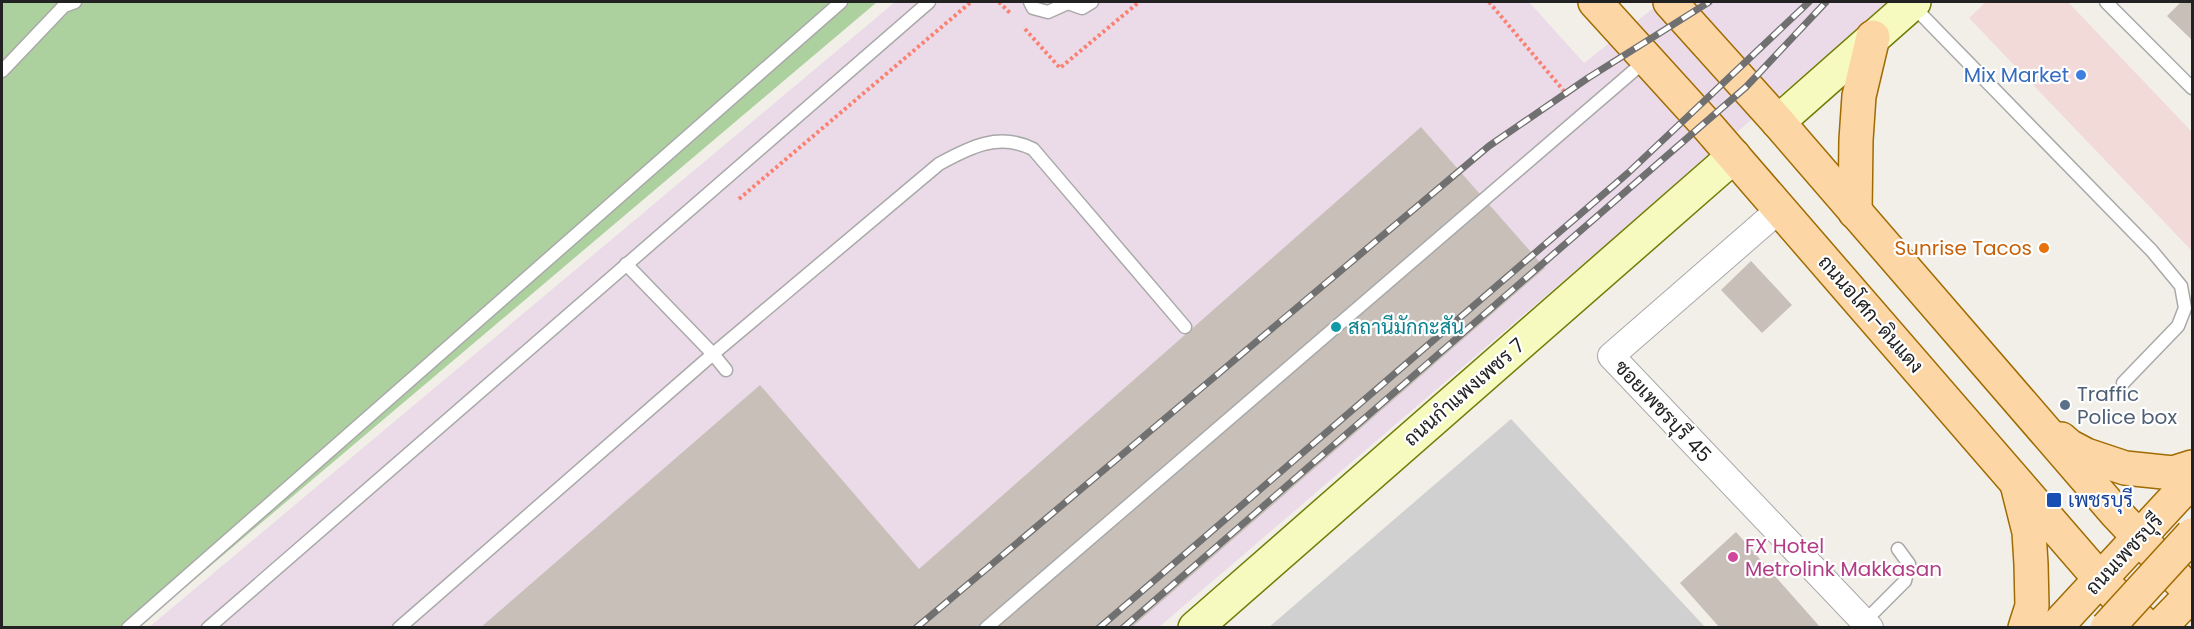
<svg xmlns="http://www.w3.org/2000/svg" width="2194" height="629" font-family="Poppins,Sarabun,sans-serif">
  <style>
    .commercial { fill: #f2dad9 }
    .industrial { fill: #ebdbe8 }
    .religious { fill: #d0d0d0 }
    .forest { fill: #add19e }
    .building { fill: #c7bfb8 }
    .lines { fill: none; stroke-linecap: round; stroke-linejoin: round }
    .lane-casing { stroke: #a9a9a9; stroke-width: 15 }
    .street-casing { stroke: #a9a9a9; stroke-width: 28 }
    .secondary-casing { stroke: #707d05; stroke-width: 36 }
    .primary-casing { stroke: #a06b00; stroke-width: 36 }
    .path { stroke: #fa8072; stroke-width: 4; stroke-dasharray: 3 3; stroke-linecap: butt }
    .lane { stroke: #fff; stroke-width: 12 }
    .street { stroke: #fff; stroke-width: 26 }
    .secondary { stroke: #f7fabf; stroke-width: 33 }
    .primary { stroke: #fcd6a4; stroke-width: 33 }
    .rail-casing { stroke: #707070; stroke-width: 7 }
    .rail { stroke: #fff; stroke-width: 4.5; stroke-dasharray: 14; stroke-linecap: butt }
    .primary-bridge-casing { stroke: #a06b00; stroke-width: 36; stroke-linecap: butt }
    .primary-bridge { stroke: #fcd6a4; stroke-width: 33 }
    .shop-dot { fill: #3f7fe0; stroke: #fff; stroke-width: 2 }
    .food-dot { fill: #e8710a; stroke: #fff; stroke-width: 2 }
    .culture-dot { fill: #0f9aa8; stroke: #fff; stroke-width: 2 }
    .service-dot { fill: #5c6f8a; stroke: #fff; stroke-width: 2 }
    .transit-dot { fill: #1a4fb4; stroke: #fff; stroke-width: 2 }
    .hotel-dot { fill: #d1479c; stroke: #fff; stroke-width: 2 }
    .labels { text-anchor: middle; stroke-width: 4.5; stroke-linejoin: round; paint-order: stroke }
    .shop-label { font-size: 20px; fill: #366cbe; stroke: #fff; text-anchor: end }
    .food-label { font-size: 20px; fill: #c56008; stroke: #fff; text-anchor: end }
    .street-label { font-size: 20px; fill: #222; stroke: #fff }
    .culture-label { font-size: 20px; fill: #0d838f; stroke: #fff; text-anchor: start }
    .service-label { font-size: 20px; fill: #4e5e75; stroke: #fff; text-anchor: start }
    .transit-label { font-size: 20px; fill: #164399; stroke: #fff; text-anchor: start }
    .hotel-label { font-size: 20px; fill: #b23c85; stroke: #fff; text-anchor: start }
  </style>
  <rect width="100%" height="100%" fill="#f2efe9"/>
  <polygon class="commercial" points="1986,2 2068,2 2192,132 2192,251 1969,18"/>
  <polygon class="industrial" points="895,2 1529,2 1584,63 1661,2 1889,2 1159,627 148,628"/>
  <polygon class="religious" points="1511,419 1705,627 1269,627"/>
  <polygon class="forest" points="2,2 877,2 137,628 2,627"/>
  <g class="building">
    <polygon points="2181,2 2192,2 2192,40 2167,16"/>
    <polygon points="1421,127 1545,268 1131,628 480,628 760,385 919,569"/>
    <polygon points="1751,261 1792,305 1762,333 1721,290"/>
    <polygon points="1736,532 1821,628 1720,628 1680,583"/>
  </g>
  <g class="lines">
    <defs>
      <g id="lane">
        <polyline points="1030,2 1033,8 1048,12 1068,3 1082,8 1092,2"/>
        <polyline points="2106,2 2192,88"/>
        <polyline points="1913,6 2152,251 2181,286 2185,308 2178,326 2123,383"/>
        <polyline points="2,71 64,6 75,2"/>
        <path d="M726 370 713 354 939 164C970 147 999 132 1033 149L1185 327"/>
        <polyline points="1864,622 1905,581 1909,564 1898,549"/>
        <polyline points="128,628 841,2"/>
        <polyline points="208,628 929,2"/>
        <polyline points="399,628 713,354 626,264"/>
        <polyline points="986,628 1645,61"/>
      </g>
      <polyline id="street" points="1780,209 1611,356 1870,628"/>
      <g id="secondary">
        <polyline points="1778,122 1914,2"/>
        <polyline points="1195,628 1734,156"/>
      </g>
      <g id="primary">
        <polyline points="1595,2 1705,123 2100,579 2147,628"/>
        <polyline points="1670,2 1778,122 2116,513 2192,594"/>
        <polyline points="1855,212 1856,140 1859,96 1873,37"/>
        <polyline points="2061,439 2069,446 2086,455 2125,468 2173,473 2192,467"/>
        <polyline points="2018,488 2029,532 2031,564 2032,606 2025,628"/>
        <polyline points="2055,628 2192,480"/>
        <polyline points="2159,628 2192,594"/>
      </g>
    </defs>
    <use href="#lane" class="lane-casing"/>
    <use href="#street" class="street-casing"/>
    <use href="#secondary" class="secondary-casing"/>
    <use href="#primary" class="primary-casing"/>
    <g class="path">
      <polyline points="999,2 1010,13"/>
      <polyline points="1489,2 1569,97"/>
      <polyline points="1025,29 1060,68 1139,2"/>
      <polyline points="739,199 971,2"/>
    </g>
    <use href="#lane" class="lane"/>
    <use href="#street" class="street"/>
    <use href="#secondary" class="secondary"/>
    <use href="#primary" class="primary"/>
    <defs>
      <g id="rail">
        <polyline points="916,628 1489,146 1588,78 1709,2"/>
        <polyline points="1099,628 1628,173 1809,2"/>
        <polyline points="1123,628 1746,87 1826,2"/>
      </g>
    </defs>
    <use href="#rail" class="rail-casing"/>
    <use href="#rail" class="rail"/>
    <defs>
      <polyline id="primary-bridge" points="2107,628 2192,535"/>
    </defs>
    <use href="#primary-bridge" class="primary-bridge-casing"/>
    <use href="#primary-bridge" class="primary-bridge"/>
  </g>
  <circle class="shop-dot" cx="2081" cy="75" r="6"/>
  <circle class="food-dot" cx="2044" cy="248" r="6"/>
  <circle class="culture-dot" cx="1336" cy="327" r="6"/>
  <circle class="service-dot" cx="2065" cy="405" r="6"/>
  <rect class="transit-dot" x="2046" y="492" width="16" height="16" rx="3"/>
  <circle class="hotel-dot" cx="1733" cy="557" r="6"/>
  <g class="labels">
    <g class="shop-label">
      <text x="2069" y="82">Mix Market</text>
    </g>
    <g class="food-label">
      <text x="2032" y="255">Sunrise Tacos</text>
    </g>
    <g class="street-label">
      <text transform="translate(1871 314) rotate(49)" y="7">ถนนอโศก-ดินแดง</text>
      <text transform="translate(1464 392) rotate(-41)" y="7">ถนนกำแพงเพชร 7</text>
      <text transform="translate(1663 411) rotate(47)" y="7">ซอยเพชรบุรี 45</text>
      <text transform="translate(2124 554) rotate(-47)" y="7">ถนนเพชรบุรี</text>
    </g>
    <g class="culture-label">
      <text x="1348" y="334">สถานีมักกะสัน</text>
    </g>
    <g class="service-label">
      <text x="2077" y="401">Traffic<tspan x="2077" dy="23">Police box</tspan></text>
    </g>
    <g class="transit-label">
      <text x="2068" y="507">เพชรบุรี</text>
    </g>
    <g class="hotel-label">
      <text x="1745" y="553">FX Hotel<tspan x="1745" dy="23">Metrolink Makkasan</tspan></text>
    </g>
  </g>
  <rect width="2194" height="629" fill="none" stroke="#222222" stroke-width="6"/>
</svg>
